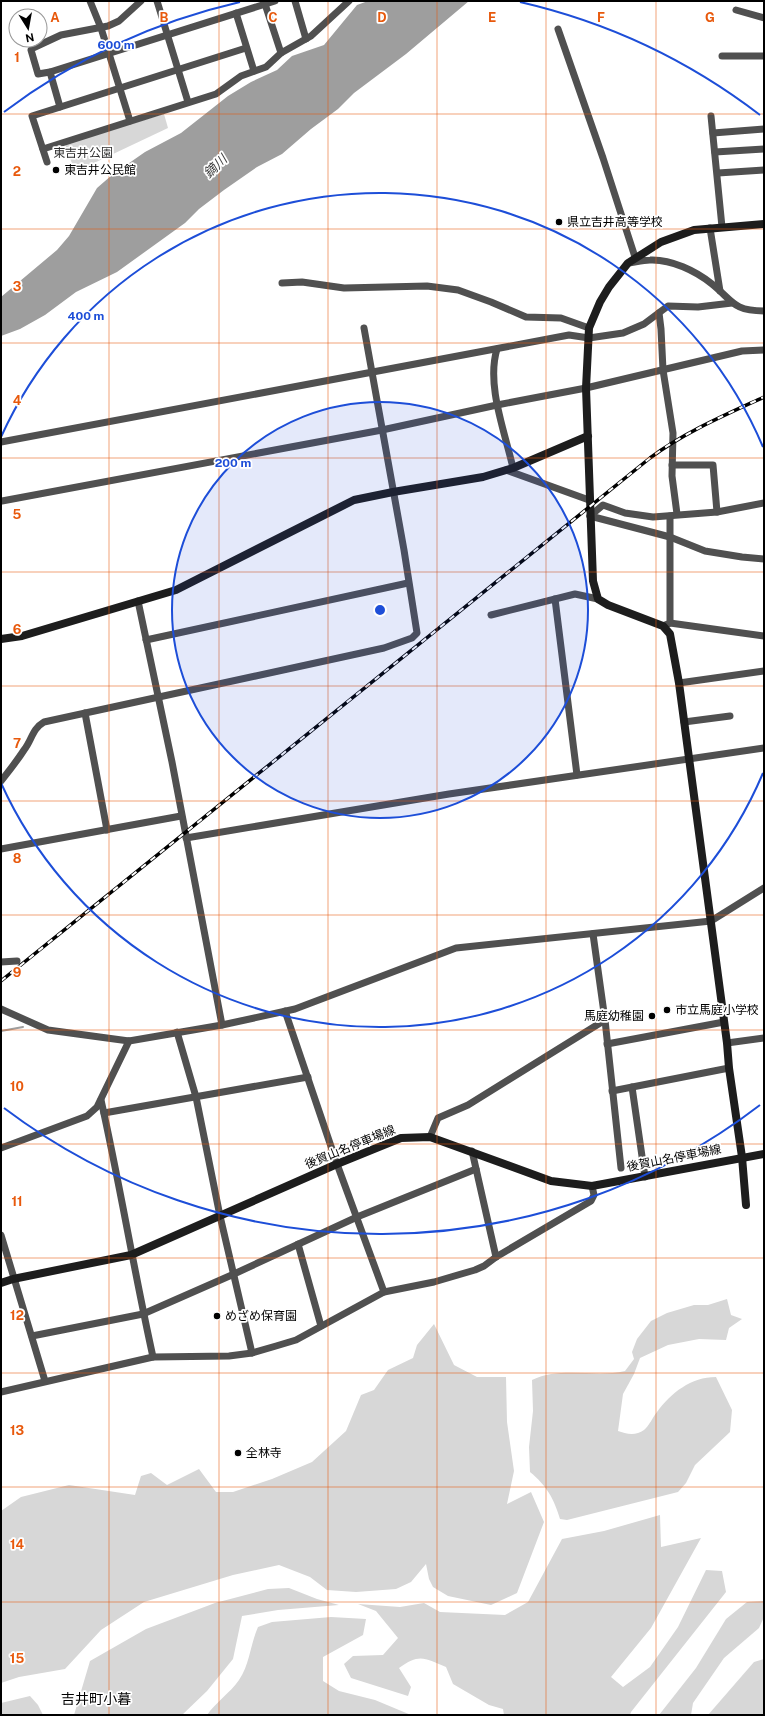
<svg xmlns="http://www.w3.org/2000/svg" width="765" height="1716" font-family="'Public Sans','Noto Sans JP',sans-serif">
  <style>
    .green { fill: #d7d7d7 }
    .water { fill: #9e9e9e }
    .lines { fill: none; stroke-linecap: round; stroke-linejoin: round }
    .stream { stroke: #9e9e9e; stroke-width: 2 }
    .street { stroke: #505050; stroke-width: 7 }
    .secondary { stroke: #1d1d1d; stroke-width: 8 }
    .rail-casing { stroke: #000; stroke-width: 3.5 }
    .rail { stroke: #fff; stroke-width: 2; stroke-dasharray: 6; stroke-linecap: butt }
    .grid { fill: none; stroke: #e8590c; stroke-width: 1; stroke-opacity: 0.55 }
    .ring { fill: none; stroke: #1d4ed8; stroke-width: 2 }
    .poi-dot { fill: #000; stroke: #fff; stroke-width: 1.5 }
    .labels { text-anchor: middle; stroke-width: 3.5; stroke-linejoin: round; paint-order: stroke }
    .park-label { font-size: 12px; fill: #2e2e2e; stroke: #fff }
    .poi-label { font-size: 12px; fill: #000; stroke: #fff; text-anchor: start }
    .street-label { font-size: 12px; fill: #000; stroke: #fff }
    .water-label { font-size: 13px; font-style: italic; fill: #3f3f3f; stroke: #fff }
    .quarter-label { font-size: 14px; fill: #000; stroke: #fff }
    .grid-label { font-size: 13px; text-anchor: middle; font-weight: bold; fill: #e8590c; stroke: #fff; stroke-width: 3.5; stroke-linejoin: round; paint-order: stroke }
    .centre { fill: #1d4ed8; stroke: #fff; stroke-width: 2 }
    .ring-label { font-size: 12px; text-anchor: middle; font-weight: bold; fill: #1d4ed8; stroke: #fff; stroke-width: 3.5; stroke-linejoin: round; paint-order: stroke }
  </style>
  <rect width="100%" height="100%" fill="#fff"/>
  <g class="green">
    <polygon points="164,114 168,128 75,172 65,144"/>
    <path d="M727 1299 731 1315 742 1319 729 1328 726 1340 699 1339 668 1345 640 1358 634 1374 623 1394 618 1431C626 1434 636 1436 644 1430 649 1426 653 1417 657 1412 671 1393 691 1377 716 1377L732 1410 730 1432 695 1465 686 1483 678 1492 567 1520 560 1519C554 1499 547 1486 530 1472L529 1447 533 1411 532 1380C561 1366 595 1378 625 1371L634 1359 632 1352 637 1339 651 1321 667 1313 694 1305H708Z"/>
    <polygon points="434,1324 454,1365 477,1377 506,1377 507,1422 514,1471 507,1504 531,1492 544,1522 517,1593 491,1605 448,1596 433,1587 429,1579 426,1564 411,1582 396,1589 356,1592 327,1590 310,1577 279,1565 233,1575 144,1602 101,1630 65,1669 19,1677 1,1683 1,1511 21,1497 69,1485 135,1495 141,1476 151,1473 167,1485 199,1469 216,1492 233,1492 272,1479 312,1462 346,1431 361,1395 374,1390 388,1370 413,1358 417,1345"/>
    <path d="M660 1515 661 1547 701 1538 651 1628 611 1677 623 1687 650 1667 678 1627 706 1570 722 1571 726 1592 631 1712 630 1715H504L503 1709 489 1705 453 1684 446 1667C425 1658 419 1653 399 1668L411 1687 408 1696 351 1678 344 1664 353 1656 383 1655 398 1638 376 1611 358 1604 400 1607 424 1603 440 1612 505 1615 528 1602 562 1539 604 1531Z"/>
    <polygon points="289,1588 317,1599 339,1605 278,1610 242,1616 233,1659 207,1691 182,1715 74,1715 90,1661 146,1629 215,1603 268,1589"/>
    <polygon points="764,1601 764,1617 759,1628 724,1658 693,1703 691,1715 659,1715 696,1668 726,1619 747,1602"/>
    <path d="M331 1617 366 1619 363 1635 323 1657V1681L339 1691 375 1700 411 1715H207C216 1702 230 1693 239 1680 250 1664 250 1645 258 1627L272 1622Z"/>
    <polygon points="764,1659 764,1715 708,1715 754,1662"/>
    <polygon points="30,1696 38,1705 43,1715 1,1715 1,1703"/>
  </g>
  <polygon class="water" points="368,1 469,1 406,54 354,93 338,109 311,129 282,154 257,167 224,190 199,209 185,223 117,272 76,292 45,315 20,329 1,336 1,297 57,250 69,236 97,188 112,175 145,152 181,133 228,96 251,82 277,70 292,56 324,45 357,5"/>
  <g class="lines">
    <polyline class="stream" points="1,1031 23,1027"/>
    <g class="street">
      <polyline points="90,1 101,28 130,121"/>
      <polyline points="141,1 119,21 108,26 61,35 33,48 31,50 38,74 50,72 275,1"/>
      <polyline points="157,1 188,102"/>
      <polyline points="264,1 281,53"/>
      <polyline points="295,1 306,39"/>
      <polyline points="736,10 764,18"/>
      <polyline points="236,13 254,71"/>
      <polyline points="558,29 603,158 635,257"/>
      <polyline points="722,56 764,56"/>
      <polyline points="50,72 60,107"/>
      <polyline points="711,116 722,227"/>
      <polyline points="713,133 764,129"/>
      <polyline points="43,149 216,94 241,76 266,67 281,53 311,36 349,1"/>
      <polyline points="715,152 764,149"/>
      <polyline points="47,162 32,116 246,48"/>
      <polyline points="718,173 764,170"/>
      <polyline points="710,228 720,291"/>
      <path d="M629 263C636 262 643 260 650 260 671 259 696 271 712 284 733 301 733 311 764 311"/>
      <polyline points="282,283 302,282 344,288 427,286 458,290 491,302 526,317 561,318 589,328"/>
      <polyline points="659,313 661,329 663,370 673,433 672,476 677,514"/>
      <path d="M497 349C486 385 505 432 513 468"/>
      <polyline points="1,442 569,335 589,338 623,333 644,324 668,306 698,307 732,303"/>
      <polyline points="672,465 713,465 717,512"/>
      <polyline points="506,470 589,500"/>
      <polyline points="2,501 382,430 497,405 586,388 742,351 764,350"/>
      <polyline points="590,516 603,505 625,513 653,517 717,512 764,503"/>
      <polyline points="590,516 670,537 705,551 742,557 764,559"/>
      <polyline points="555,599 577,775"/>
      <polyline points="138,601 172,762 222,1025"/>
      <polyline points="491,615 575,594 598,599"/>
      <polyline points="670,623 764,636"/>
      <polyline points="663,626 670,623 670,516"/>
      <polyline points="146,640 408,583"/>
      <polyline points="679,683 764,671"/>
      <polyline points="85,713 107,830"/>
      <polyline points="684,722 730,716"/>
      <path d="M1 781C9 771 17 761 24 750 32 740 32 729 44 722L384 648 412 638 417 633 404 550 364 328"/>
      <polyline points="186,838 449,794 764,748"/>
      <polyline points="1,849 181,816"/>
      <polyline points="593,934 605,1020 621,1168"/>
      <polyline points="1,962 17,961"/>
      <polyline points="1,1009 48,1030 129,1041 222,1025 295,1009 456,948 711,921 764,888"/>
      <polyline points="285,1011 337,1164 384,1292"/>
      <polyline points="177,1032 196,1097 220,1216 252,1353"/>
      <polyline points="727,1043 764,1038"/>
      <polyline points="607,1044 724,1022"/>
      <polyline points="632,1087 645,1177"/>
      <polyline points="612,1091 729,1068"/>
      <path d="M101 1100C120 1185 134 1271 153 1357"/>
      <polyline points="104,1113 308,1077"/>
      <polyline points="430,1137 438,1118 468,1105 605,1020"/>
      <polyline points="1,1148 87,1116 97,1107 129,1041"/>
      <polyline points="472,1151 496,1257"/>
      <polyline points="1,1235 45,1381"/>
      <polyline points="298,1244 321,1326"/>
      <polyline points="32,1336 143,1314 234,1274 357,1217 476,1169"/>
      <polyline points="1,1392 153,1357 229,1356 252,1353 276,1346 296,1340 384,1292 434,1282 475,1270 484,1266 496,1257 591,1201 594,1195 592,1186"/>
    </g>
    <g class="secondary">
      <polyline points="1,639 22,636 176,590 354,500 393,492 483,477 513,468 588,436"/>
      <polyline points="746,1205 742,1157 729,1068 727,1043 679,683 670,634 663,626 608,605 598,599 593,581 586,388 589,328 600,302 609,287 628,263 661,242 694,230 764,224"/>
      <polyline points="1,1283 13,1279 131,1255 337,1164 401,1138 430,1137 551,1181 592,1186 764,1154"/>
    </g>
    <defs>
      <path id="rail" d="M1 981 650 458C685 432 725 415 764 397"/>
    </defs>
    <use href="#rail" class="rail-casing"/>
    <use href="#rail" class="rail"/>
  </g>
  <path class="grid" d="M109 1V1715M219 1V1715M328 1V1715M437 1V1715M546 1V1715M656 1V1715M1 114H764M1 229H764M1 343H764M1 458H764M1 572H764M1 686H764M1 801H764M1 915H764M1 1030H764M1 1144H764M1 1258H764M1 1373H764M1 1487H764M1 1602H764"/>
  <circle cx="380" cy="610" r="208" fill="#1d4ed8" fill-opacity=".12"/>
  <g class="ring">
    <circle cx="380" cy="610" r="208"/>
    <path d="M763 773A416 416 0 0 1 1 783M1 437A416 416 0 0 1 763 447"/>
    <path d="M760 1105A624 624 0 0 1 4 1108M4 112A624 624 0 0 1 240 2M520 2A624 624 0 0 1 760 115"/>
  </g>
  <g class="poi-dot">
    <circle cx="56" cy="170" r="4"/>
    <circle cx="559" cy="222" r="4"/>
    <circle cx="667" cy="1010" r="4"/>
    <circle cx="652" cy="1016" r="4"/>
    <circle cx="217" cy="1316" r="4"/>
    <circle cx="238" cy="1453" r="4"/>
  </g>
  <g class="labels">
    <g class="park-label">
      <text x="83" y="157">東吉井公園</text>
    </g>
    <g class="poi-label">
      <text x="64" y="174">東吉井公民館</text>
      <text x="567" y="226">県立吉井高等学校</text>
      <text x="675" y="1014">市立馬庭小学校</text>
      <text x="644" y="1020" text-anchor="end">馬庭幼稚園</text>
      <text x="225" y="1320">めざめ保育園</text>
      <text x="246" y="1457">全林寺</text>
    </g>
    <g class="street-label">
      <text transform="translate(350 1147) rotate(-22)" y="4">後賀山名停車場線</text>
      <text transform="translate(674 1158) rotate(-11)" y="4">後賀山名停車場線</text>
    </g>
    <g class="water-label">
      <text transform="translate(215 166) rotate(-44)" y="5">鏑川</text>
    </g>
    <g class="quarter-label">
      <text x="96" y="1704">吉井町小暮</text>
    </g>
  </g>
  <g class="grid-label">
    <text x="55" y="22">A</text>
    <text x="164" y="22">B</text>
    <text x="273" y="22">C</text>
    <text x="382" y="22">D</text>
    <text x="492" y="22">E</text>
    <text x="601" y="22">F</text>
    <text x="710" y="22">G</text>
    <text x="17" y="62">1</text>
    <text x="17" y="176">2</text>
    <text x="17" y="291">3</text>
    <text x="17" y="405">4</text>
    <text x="17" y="519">5</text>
    <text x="17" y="634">6</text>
    <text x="17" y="748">7</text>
    <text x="17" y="863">8</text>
    <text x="17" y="977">9</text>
    <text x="17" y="1091">10</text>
    <text x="17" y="1206">11</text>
    <text x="17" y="1320">12</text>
    <text x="17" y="1435">13</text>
    <text x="17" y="1549">14</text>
    <text x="17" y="1663">15</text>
  </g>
  <circle cx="380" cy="610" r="6" class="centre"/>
  <g class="ring-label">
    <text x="116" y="49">600 m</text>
    <text x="86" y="320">400 m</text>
    <text x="233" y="467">200 m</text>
  </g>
  <rect width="765" height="1716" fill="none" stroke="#000000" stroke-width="4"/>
  <g transform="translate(28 28) rotate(169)"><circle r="19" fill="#ffffff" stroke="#999999"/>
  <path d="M0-3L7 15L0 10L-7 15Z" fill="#000000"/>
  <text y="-6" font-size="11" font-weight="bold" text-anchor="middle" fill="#000000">N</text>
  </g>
</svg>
